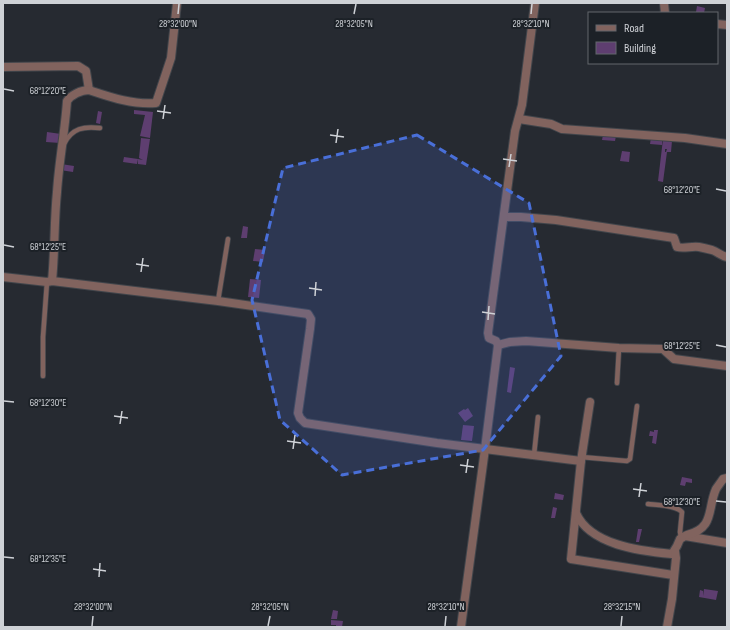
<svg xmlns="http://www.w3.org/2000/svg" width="730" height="630" font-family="'Sofia Sans Condensed',sans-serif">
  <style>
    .building { fill: #5e3e70 }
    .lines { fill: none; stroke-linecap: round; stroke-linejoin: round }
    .service-casing { stroke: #41454b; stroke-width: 6 }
    .minor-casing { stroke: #41454b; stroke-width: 10 }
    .service { stroke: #81635e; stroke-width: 4.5 }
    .minor { stroke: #81635e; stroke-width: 8 }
    .marked { fill: #496fd8; fill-opacity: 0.2; stroke: #496fd8; stroke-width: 3; stroke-dasharray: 8 5; stroke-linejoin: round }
    .ticks { fill: none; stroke: #ced1d6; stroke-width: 1.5 }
    .ticks-label { font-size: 10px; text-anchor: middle; fill: #ced1d6; stroke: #1c2127; stroke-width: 4; stroke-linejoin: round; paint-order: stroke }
  </style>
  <rect width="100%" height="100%" fill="#262a31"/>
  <g class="building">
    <polygon points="697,6 705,8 704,13 696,12"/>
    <polygon points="134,110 153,112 150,138 140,136 145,115 134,114"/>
    <polygon points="98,111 102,112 100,124 96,123"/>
    <polygon points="47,132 61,134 60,143 46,142"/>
    <polygon points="603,135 616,136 615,141 602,140"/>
    <polygon points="141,138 150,139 146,165 138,164 138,159 143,160 139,158"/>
    <polygon points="651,138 662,140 662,145 650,144"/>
    <polygon points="663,139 672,141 671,152 666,152 667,149 665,149 665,152 667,152 663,182 658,181"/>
    <polygon points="622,151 630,152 629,162 620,161"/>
    <polygon points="124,157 138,159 137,164 123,162"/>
    <polygon points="61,164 74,166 73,172 60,170"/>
    <polygon points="243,226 248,227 247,238 241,238"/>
    <polygon points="255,249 265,250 263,262 253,261"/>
    <polygon points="250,279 261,280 259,298 248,297"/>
    <polygon points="510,367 515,368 511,393 507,392"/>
    <polygon points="468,408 473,416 465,422 458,413 464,409 465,410"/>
    <polygon points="463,425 474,426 472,441 461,440"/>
    <polygon points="654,430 658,430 656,444 652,443 653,436 649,436 650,431 654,432"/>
    <polygon points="682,477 692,479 692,483 686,482 685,486 680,485"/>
    <polygon points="555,493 564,495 563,500 554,499"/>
    <polygon points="553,507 557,508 555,518 551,518"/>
    <polygon points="638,529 642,529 639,542 636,542"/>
    <polygon points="704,589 718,591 716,600 699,597 700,590 703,591 703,596"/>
    <polygon points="333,610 338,611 337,619 331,619"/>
    <polygon points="331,620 343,621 342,627 336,627 336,625 331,625"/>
  </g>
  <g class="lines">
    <defs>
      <g id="service">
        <path d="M64 144C72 128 84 126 100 128"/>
        <polyline points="218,301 228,239"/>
        <polyline points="43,376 43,337 47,282"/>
        <polyline points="617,383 619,348"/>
        <polyline points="534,455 538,417"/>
        <polyline points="581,457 627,461 630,459 637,406"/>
        <path d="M648 504C658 505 675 505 682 512L680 532 681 538"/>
      </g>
      <g id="minor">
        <polyline points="664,3 665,13"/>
        <polyline points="717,24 727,25"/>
        <polyline points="3,67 78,66 86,71 89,90"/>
        <polyline points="519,119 551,124 562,129 685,138 727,144"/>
        <path d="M504 217H521L556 220 674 238 677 247C684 249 691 246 699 247 704 248 708 249 712 250 718 252 721 256 727 257"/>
        <polyline points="3,277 47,282 52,281 218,301 308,314 311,319 310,329 298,413 300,418 305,423 437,443 581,461"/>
        <path d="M52 281C55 251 54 221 57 192 59 161 65 131 67 101 71 95 81 90 89 90 110 97 133 105 156 103L171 58 177 3"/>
        <polyline points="498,345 510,342 526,341 619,348 663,349 674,359 727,366"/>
        <polyline points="590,402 581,461 571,559 673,575"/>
        <path d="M576 513C590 545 640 551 672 554L677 546 680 539 685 536 727 543"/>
        <path d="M687 535C715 528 707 509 716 489 718 486 721 482 723 479L727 478"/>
        <polyline points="461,627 485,449 498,345 496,341 489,338 488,333 515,131 522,105 535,3"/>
        <polyline points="667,627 672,599 676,558 675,551"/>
      </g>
    </defs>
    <use href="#service" class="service-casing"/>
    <use href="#minor" class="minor-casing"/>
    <use href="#service" class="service"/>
    <use href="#minor" class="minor"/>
  </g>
  <path class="marked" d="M417 135 529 203 561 356 483 450 342 475 280 420 252 300 283 168Z"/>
  <path class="ticks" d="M178 14 179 4M354 14 356 4M531 14 532 4M4 89 14 91M157 111 171 113M163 119 165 105M330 135 344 137M336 143 338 129M503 159 517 161M509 167 511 154M716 189 726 191M4 245 14 247M136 264 149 266M141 272 143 258M309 288 322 290M315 296 316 282M482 312 495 314M488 320 489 306M716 345 726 347M4 401 14 402M114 416 128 418M120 424 122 411M287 441 301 443M293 449 295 435M460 465 474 467M466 473 468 459M633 489 647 491M639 497 641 483M716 501 726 502M4 557 14 558M93 569 106 571M99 577 100 563M92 626 93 616M268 626 270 616M445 626 446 616M621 626 622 616"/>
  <g class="ticks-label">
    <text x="178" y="27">28°32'00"N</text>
    <text x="354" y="27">28°32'05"N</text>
    <text x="531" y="27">28°32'10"N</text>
    <text x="48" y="94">68°12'20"E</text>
    <text x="682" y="193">68°12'20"E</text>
    <text x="48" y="250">68°12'25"E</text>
    <text x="682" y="349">68°12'25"E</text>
    <text x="48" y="406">68°12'30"E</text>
    <text x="682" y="505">68°12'30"E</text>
    <text x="48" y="562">68°12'35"E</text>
    <text x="93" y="610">28°32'00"N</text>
    <text x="270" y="610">28°32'05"N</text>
    <text x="446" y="610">28°32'10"N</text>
    <text x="622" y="610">28°32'15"N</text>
  </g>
  <rect width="730" height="630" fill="none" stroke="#ced1d6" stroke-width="8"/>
  <rect x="588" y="12" width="130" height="52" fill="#1c2127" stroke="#63676d"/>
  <rect x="596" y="25" width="20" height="6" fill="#81635e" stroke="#63676d"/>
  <text x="624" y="32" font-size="12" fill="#ced1d6">Road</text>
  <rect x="596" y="42" width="20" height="12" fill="#5e3e70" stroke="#63676d"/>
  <text x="624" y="52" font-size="12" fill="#ced1d6">Building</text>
</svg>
